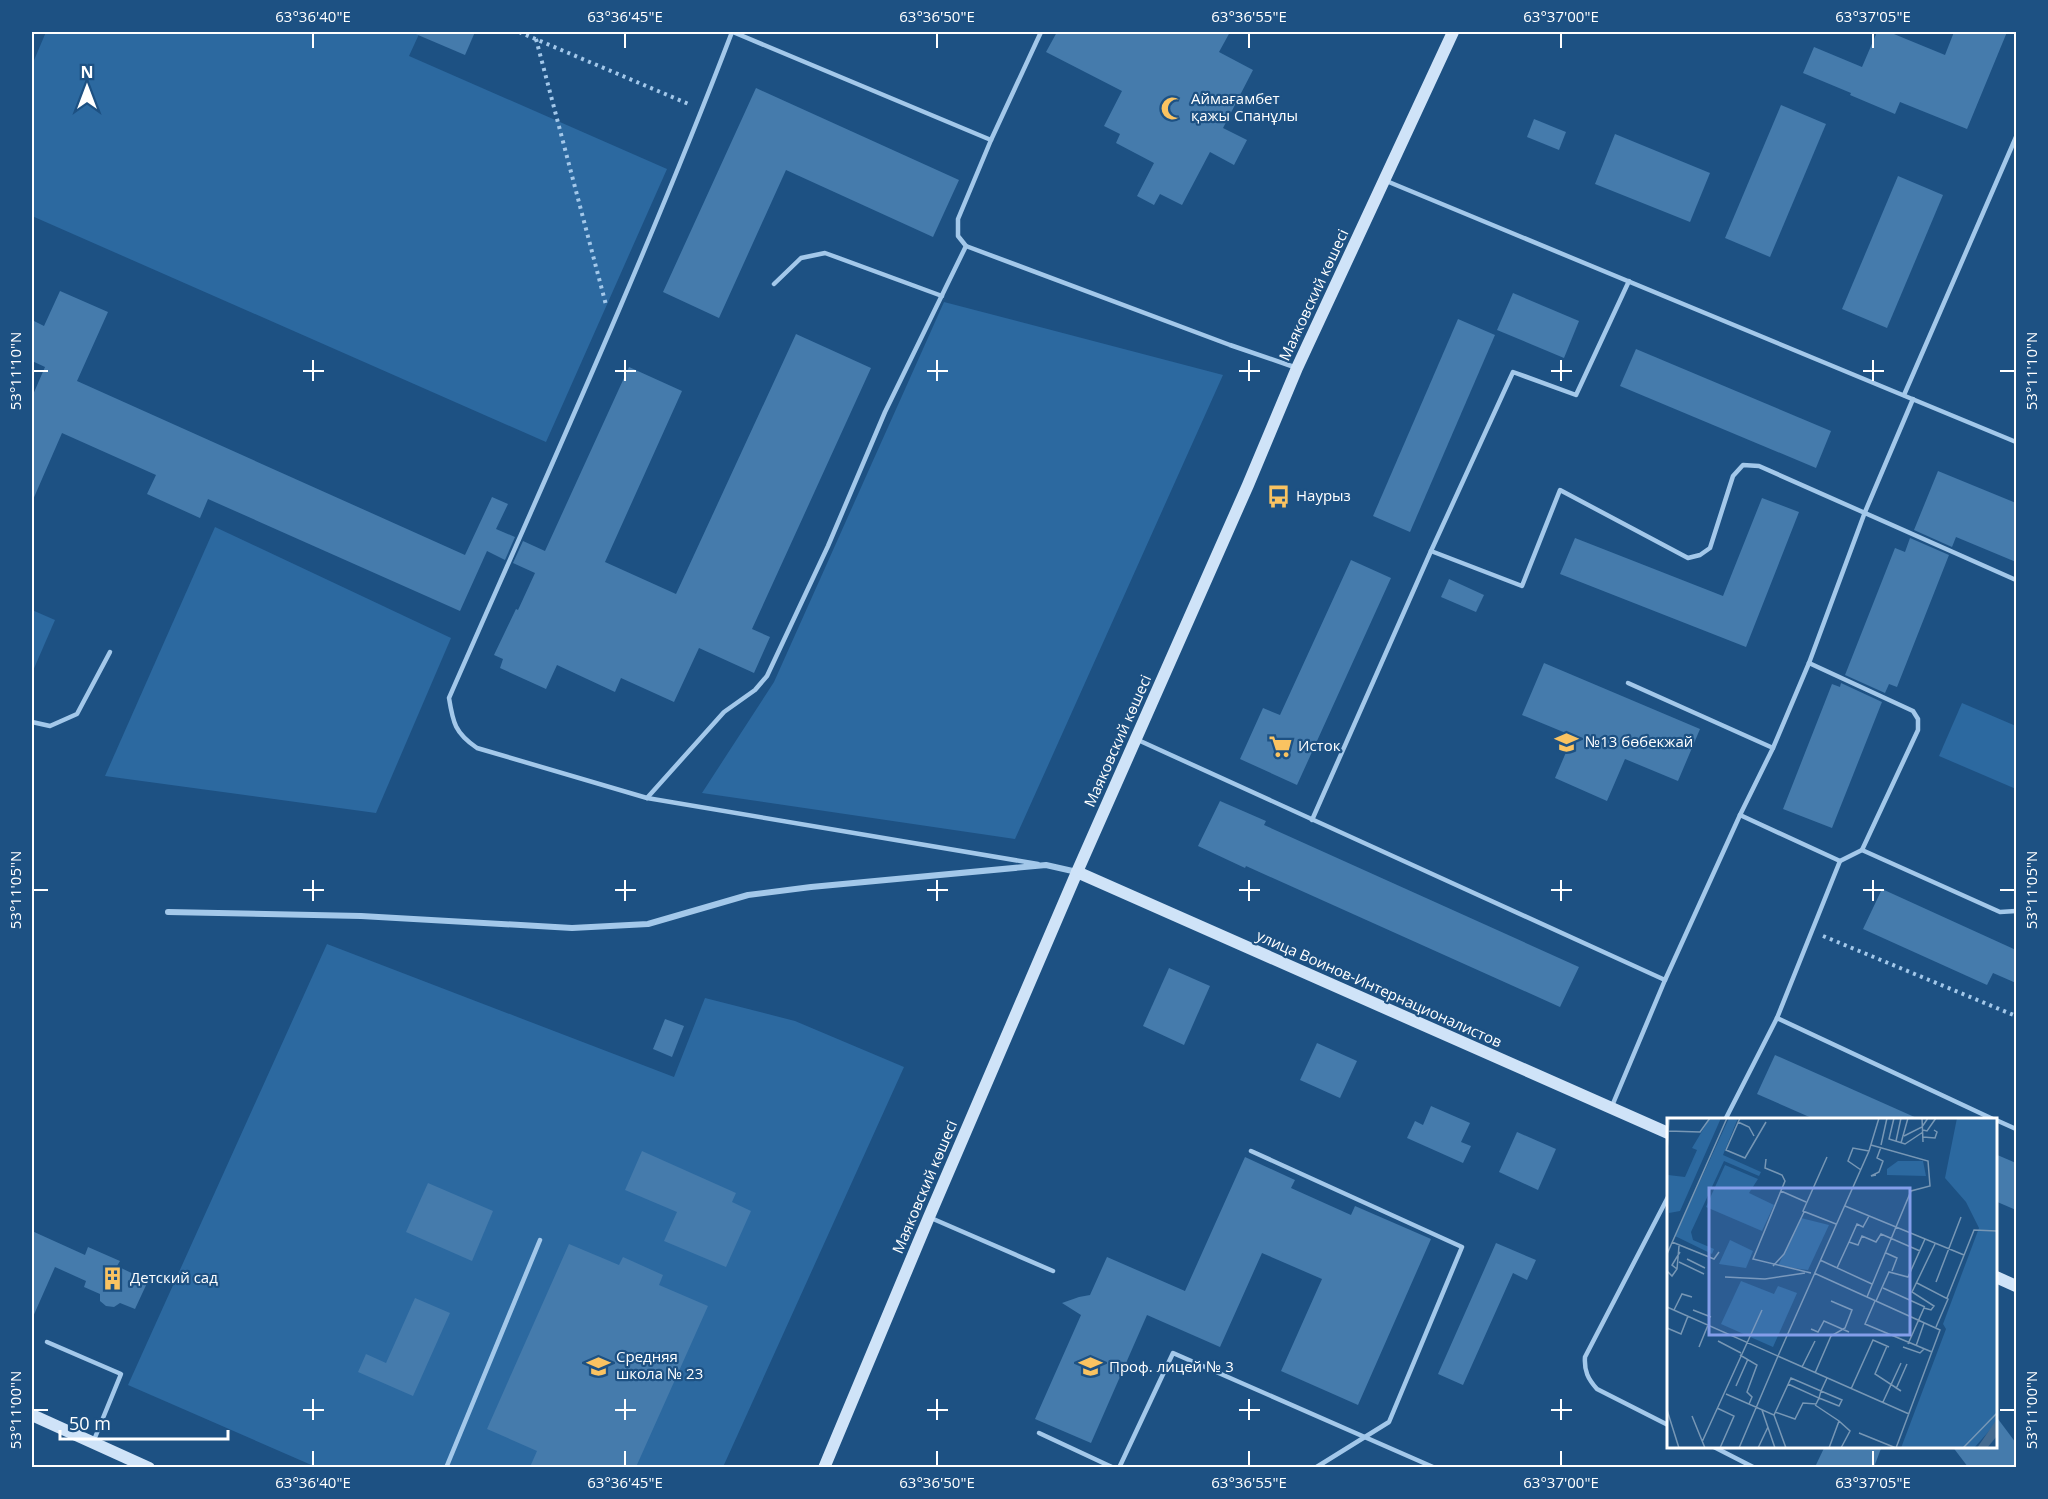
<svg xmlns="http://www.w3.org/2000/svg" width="2048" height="1499" font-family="'Open Sans',sans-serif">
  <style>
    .green { fill: #2c69a0 }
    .building { fill: #457bac }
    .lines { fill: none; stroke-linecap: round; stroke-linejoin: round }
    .path { stroke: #a3c8ea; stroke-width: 4; stroke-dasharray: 3 4.5; stroke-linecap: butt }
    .lane { stroke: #a3c8ea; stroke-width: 4.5 }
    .street { stroke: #a3c8ea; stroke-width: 6 }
    .secondary { stroke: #cfe3f8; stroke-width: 12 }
    .ticks { fill: none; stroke: #fff; stroke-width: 2 }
    .labels { text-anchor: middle; stroke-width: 4.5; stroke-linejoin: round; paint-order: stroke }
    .poi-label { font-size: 15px; fill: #fff; stroke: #1d5183; text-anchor: start }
    .street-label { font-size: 15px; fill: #fff; stroke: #1d5183 }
    .inset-road { fill: none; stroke: #7797b5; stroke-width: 1.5 }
    .view { fill: #839eea; fill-opacity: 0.15; stroke: #839eea; stroke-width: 3 }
    .inset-edge { fill: none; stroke: #fff; stroke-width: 3 }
    .neatline { fill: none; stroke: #fff; stroke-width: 2 }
    .ticks-label { font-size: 15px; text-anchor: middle; fill: #fff }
  </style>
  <rect width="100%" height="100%" fill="#1d5183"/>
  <g class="green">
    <polygon points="46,32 420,32 409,56 667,169 546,442 32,216 32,65"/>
    <polygon points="944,302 1223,375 1015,839 702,793 774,682"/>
    <polygon points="215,527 451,638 376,813 105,776"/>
    <polygon points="32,610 55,620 32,673"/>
    <polygon points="1962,703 2016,726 2016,789 1939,756"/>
    <polygon points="327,944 674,1077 705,998 795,1021 904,1067 723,1467 316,1467 128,1385"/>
  </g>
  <g class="building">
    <polygon points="411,32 475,32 465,55"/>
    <polygon points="1057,32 1230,32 1219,52 1253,70 1223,128 1247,140 1234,165 1210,152 1182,205 1160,194 1154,205 1137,196 1154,163 1116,143 1120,134 1104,126 1122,91 1046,52"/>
    <polygon points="1877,32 1889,32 1945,55 1954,32 2007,32 1967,129 1900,102 1895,114 1850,95 1851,93 1803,73 1814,47 1862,67"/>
    <polygon points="756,88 959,180 933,237 786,170 719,318 663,292"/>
    <polygon points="1781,105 1826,124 1770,257 1725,238"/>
    <polygon points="1534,119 1566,132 1559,150 1527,137"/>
    <polygon points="1615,134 1710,173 1690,222 1595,184"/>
    <polygon points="1898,176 1943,195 1887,328 1842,309"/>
    <polygon points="60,291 108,312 77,381 465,555 492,497 508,504 496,529 515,537 505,560 487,551 460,611 208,499 200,518 147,494 156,475 62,433 32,502 32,397 45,367 32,361 32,320 44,326"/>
    <polygon points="1513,293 1579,321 1564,358 1497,330"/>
    <polygon points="1458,319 1495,335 1410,532 1373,516"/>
    <polygon points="796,334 871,368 752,629 770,637 754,673 699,648 674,702 621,678 615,692 557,665 546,689 500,668 503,659 494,655 516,609 518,610 535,573 513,563 523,541 545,551 629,367 682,391 605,562 676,594"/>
    <polygon points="1636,349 1831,431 1816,468 1620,386"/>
    <polygon points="1938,471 2016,503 2016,562 1956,537 1952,547 1914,530"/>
    <polygon points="1762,498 1799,512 1746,647 1560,574 1575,538 1723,596"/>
    <polygon points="1910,538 1949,555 1897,687 1889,684 1885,693 1845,675 1895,548 1905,552"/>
    <polygon points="1351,560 1391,578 1297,785 1240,759 1263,708 1280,715"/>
    <polygon points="1449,579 1484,595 1476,612 1441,597"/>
    <polygon points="1544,663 1700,729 1678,781 1625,759 1607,801 1555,778 1573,736 1522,715"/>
    <polygon points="1841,683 1882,702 1832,828 1783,809 1832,684 1840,687"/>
    <polygon points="1220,801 1266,821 1264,825 1579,967 1560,1007 1246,866 1245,868 1198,846"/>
    <polygon points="1882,889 2016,950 2016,983 1993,973 1987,985 1863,929"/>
    <polygon points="1169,968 1210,986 1184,1045 1143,1026"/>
    <polygon points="665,1019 684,1026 672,1057 653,1049"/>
    <polygon points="1317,1043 1357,1061 1340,1098 1300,1080"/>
    <polygon points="1775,1055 1919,1119 1814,1119 1757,1094"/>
    <polygon points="1431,1106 1470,1123 1461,1142 1471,1146 1463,1163 1407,1138 1415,1121 1423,1125"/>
    <polygon points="1517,1132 1556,1149 1538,1190 1499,1172"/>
    <polygon points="642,1151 736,1193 732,1202 751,1211 726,1267 664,1241 677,1212 625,1190"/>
    <polygon points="1995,1154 2016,1163 2016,1210 1995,1201"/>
    <polygon points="1245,1157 1295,1180 1291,1188 1351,1215 1355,1206 1431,1239 1358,1405 1281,1371 1322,1279 1262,1253 1220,1347 1147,1315 1091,1443 1035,1419 1081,1315 1062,1303 1079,1297 1090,1295 1107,1257 1185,1291"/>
    <polygon points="428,1183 493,1211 472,1261 406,1232"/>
    <polygon points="32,1231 85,1255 88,1247 120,1261 117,1266 148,1281 135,1309 120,1303 114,1307 106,1306 100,1301 100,1294 84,1287 86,1281 55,1267 32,1319"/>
    <polygon points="1496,1243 1536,1260 1527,1280 1513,1273 1463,1385 1438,1374"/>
    <polygon points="569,1244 619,1265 623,1257 663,1275 659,1285 708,1306 636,1467 530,1467 537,1451 487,1429"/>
    <polygon points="415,1298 450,1313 413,1396 358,1372 366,1354 386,1363"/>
    <polygon points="1995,1415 2016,1443 2016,1467 1968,1467 1952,1446 1995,1446"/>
    <polygon points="1825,1446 1882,1446 1874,1467 1815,1467"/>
  </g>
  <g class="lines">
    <g class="path">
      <polyline points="519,32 691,105"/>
      <polyline points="536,39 606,305"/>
      <polyline points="1823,936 2016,1016"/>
    </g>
    <g class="lane">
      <path d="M732 32C646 257 546 477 449 698 453 723 455 733 477 748L647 798 1038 864"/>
      <polyline points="733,32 991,140"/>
      <polyline points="1041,32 991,140 958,219 958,236 966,246 1230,345 1297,368"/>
      <polyline points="1384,180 2016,442"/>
      <polyline points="1629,281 1576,395 1513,372 1431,551 1522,586 1560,490 1688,558 1700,555 1710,548 1733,476 1743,465 1759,466 2016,580"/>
      <polyline points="774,284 801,258 825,253 942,296"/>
      <polyline points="1904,395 2016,137"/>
      <polyline points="1809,663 1913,711 1918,719 1918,730 1862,850"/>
      <polyline points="1628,683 1773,748"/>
      <polyline points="32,722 50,726 77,714 110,652"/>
      <polyline points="1138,740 1665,980"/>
      <polyline points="647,798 724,712 755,690 767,676 828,546 885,412 966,246"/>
      <polyline points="1740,815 1840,861"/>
      <polyline points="1312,820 1431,551"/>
      <polyline points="1777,1018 1995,1120"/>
      <polyline points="1612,1106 1665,980 1740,815 1773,748 1809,663 1865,512 1913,399"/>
      <polyline points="1725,1120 1777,1018 1840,861 1862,850 2000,912 2016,911"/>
      <polyline points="1996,1120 2016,1129"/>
      <polyline points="1251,1151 1462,1247 1389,1422 1315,1468"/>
      <path d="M1668 1197 1585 1357C1584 1371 1588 1379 1597 1389L1668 1425"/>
      <polyline points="931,1218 1053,1271"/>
      <polyline points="47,1342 121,1374 94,1440"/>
      <polyline points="1039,1433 1114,1468"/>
      <polyline points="1712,1446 1755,1468"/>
      <polyline points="446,1468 540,1240"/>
      <polyline points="1119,1468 1173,1353 1433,1467"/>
    </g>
    <polyline class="street" points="168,912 361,916 572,928 648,924 748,895 811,887 1046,865 1077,872"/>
    <g class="secondary">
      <polyline points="1077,872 1668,1133"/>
      <polyline points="1996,1277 2016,1286"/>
      <polyline points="32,1415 149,1468"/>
      <polyline points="824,1468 929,1217 1077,872 1248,485 1297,368 1453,32"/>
    </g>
  </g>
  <path class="ticks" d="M313 33V48M625 33V48M937 33V48M1249 33V48M1561 33V48M1873 33V48M313 360V381M625 360V381M937 360V381M1249 360V381M1561 360V381M1873 360V381M33 371H48M303 371H324M615 371H636M927 371H948M1239 371H1260M1551 371H1572M1863 371H1884M2000 371H2015M313 880V901M625 880V901M937 880V901M1249 880V901M1561 880V901M1873 880V901M33 890H48M303 890H324M615 890H636M927 890H948M1239 890H1260M1551 890H1572M1863 890H1884M2000 890H2015M313 1399V1420M625 1399V1420M937 1399V1420M1249 1399V1420M1561 1399V1420M33 1410H48M303 1410H324M615 1410H636M927 1410H948M1239 1410H1260M1551 1410H1572M2000 1410H2015M313 1451V1466M625 1451V1466M937 1451V1466M1249 1451V1466M1561 1451V1466M1873 1451V1466"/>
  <defs>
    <symbol id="mosque-bare" viewBox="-9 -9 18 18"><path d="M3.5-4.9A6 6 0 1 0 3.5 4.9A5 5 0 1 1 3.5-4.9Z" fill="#fac361" stroke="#1d5183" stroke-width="2.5" paint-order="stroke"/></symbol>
    <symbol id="bus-bare" viewBox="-9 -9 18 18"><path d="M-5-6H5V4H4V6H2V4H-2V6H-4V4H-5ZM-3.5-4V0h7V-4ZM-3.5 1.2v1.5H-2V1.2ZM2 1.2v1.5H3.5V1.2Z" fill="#fac361" stroke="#1d5183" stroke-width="2.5" paint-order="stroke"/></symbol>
    <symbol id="school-bare" viewBox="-9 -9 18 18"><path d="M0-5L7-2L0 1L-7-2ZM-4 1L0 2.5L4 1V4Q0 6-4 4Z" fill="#fac361" stroke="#1d5183" stroke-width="2.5" paint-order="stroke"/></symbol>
    <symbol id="supermarket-bare" viewBox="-9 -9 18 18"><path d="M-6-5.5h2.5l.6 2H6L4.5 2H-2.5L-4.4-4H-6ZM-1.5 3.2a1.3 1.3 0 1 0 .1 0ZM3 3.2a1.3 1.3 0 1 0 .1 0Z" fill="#fac361" stroke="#1d5183" stroke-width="2.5" paint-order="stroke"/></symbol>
    <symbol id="building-bare" viewBox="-9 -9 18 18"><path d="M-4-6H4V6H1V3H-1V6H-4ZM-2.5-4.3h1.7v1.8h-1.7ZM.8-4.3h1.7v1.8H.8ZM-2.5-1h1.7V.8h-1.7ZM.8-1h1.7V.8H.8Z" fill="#fac361" stroke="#1d5183" stroke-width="2.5" paint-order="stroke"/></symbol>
    <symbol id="university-bare" viewBox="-9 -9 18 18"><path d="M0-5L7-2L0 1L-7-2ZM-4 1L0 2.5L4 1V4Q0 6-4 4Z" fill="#fac361" stroke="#1d5183" stroke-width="2.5" paint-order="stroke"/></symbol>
  </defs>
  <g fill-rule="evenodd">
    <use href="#mosque-bare" x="1156" y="92" width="33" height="33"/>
    <use href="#bus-bare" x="1262" y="480" width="33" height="33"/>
    <use href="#school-bare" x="1550" y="726" width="33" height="33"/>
    <use href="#supermarket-bare" x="1264" y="730" width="33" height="33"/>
    <use href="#building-bare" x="96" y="1262" width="33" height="33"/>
    <use href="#school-bare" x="582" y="1350" width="33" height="33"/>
    <use href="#university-bare" x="1074" y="1350" width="33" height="33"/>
  </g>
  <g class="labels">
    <g class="poi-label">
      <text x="1191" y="104">Аймағамбет<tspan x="1191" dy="17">қажы Спанұлы</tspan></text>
      <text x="1296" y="501">Наурыз</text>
      <text x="1585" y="747">№13 бөбекжай</text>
      <text x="1298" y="751">Исток</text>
      <text x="130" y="1283">Детский сад</text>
      <text x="616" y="1362">Средняя<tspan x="616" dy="17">школа № 23</tspan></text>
      <text x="1109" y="1372">Проф. лицей № 3</text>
    </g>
    <g class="street-label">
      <text transform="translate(1314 295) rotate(-65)" y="5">Маяковский көшесі</text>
      <text transform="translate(1118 741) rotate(-66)" y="5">Маяковский көшесі</text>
      <text transform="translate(1379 989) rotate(24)" y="5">улица Воинов-Интернационалистов</text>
      <text transform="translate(925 1187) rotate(-67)" y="5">Маяковский көшесі</text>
    </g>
  </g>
  <g transform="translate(1667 1118)">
    <rect width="330" height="330" fill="#1d5183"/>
    <path d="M43 0H54L13 93 2 95 1 57 18 59 30 32 25 30ZM62 0H71L56 37 94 54 92 58 57 43 24 114 26 122 47 131 45 136 8 118ZM290 0H330V304L307 330H234L279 211 276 206 312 110 299 84 278 60ZM231 43H256L259 58 220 57V51ZM58 47 91 61 82 75 107 87 95 113 39 89ZM134 100 162 107 141 152 111 148ZM63 122 86 133 79 150 52 146ZM74 163 107 176 111 168 130 175 106 229 54 206Z" fill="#2c69a0"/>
    <path d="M330 301V318L320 330H310Z" fill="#456b90"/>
    <path class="inset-road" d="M73 0 59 32 78 40 99 4M227 0 222 21 238 26 256 14M255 0 256 24M71 4 82 9 87 18M256 12 260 13 269 0M1 13 33 14 43 0M237 18 255 9 261 0M256 19 268 20 270 14 267 12M229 23 234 0M234 25 241 0M204 27 261 43 263 68 244 73 229 109M214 27 220 0M0 33 2 0M160 39 136 93 169 106M99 41 98 50 115 57 118 63 86 141 144 155M194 52 181 43 186 30 202 33M209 57 204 58 212 54 216 43 210 40 214 29M114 73 139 84M178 88 297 137M202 98 196 109 190 106 182 124 191 127 195 118 209 124 214 116 253 133M5 124 47 141 52 134M219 135 230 140 225 153M0 136 60 0M20 141 38 150M153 142 205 166M12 144 37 156M106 148 117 136 137 94M170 150 182 124M10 151 5 147 13 134M0 153 5 158 10 151 12 128M147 155 273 212 229 330M58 159 98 161 138 155M269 164 294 99M250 165 281 181 269 209M216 170 258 189M200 179 229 109M280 180 307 112 330 113M208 183 198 206 265 234M209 183 222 154 241 159 258 121M0 189 242 296M7 192 15 176 25 179M26 192 44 199M0 210 14 216 21 198M144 211 151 214 157 203 182 214M51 223 74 235M241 226 257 190 264 192 267 188 245 174 268 126M220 228 208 256 234 273M249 228 257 205M32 229 41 207M236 229 253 235 257 231M73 237 90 247 80 274 85 279 82 286M111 238 202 33 212 0M135 249 148 223M148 255 164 218 178 210 185 192 164 183M69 268 81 241M184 271 206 222 222 229M229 271 240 246M59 276 107 297 119 330M216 284 234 245M148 287 172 303 162 330M50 290 67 298 53 330M0 292 12 330M95 292 108 330M108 294 128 301 136 285 149 286 152 280 121 266M107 297 124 260 154 273 175 282 172 288 152 280 154 273 160 260M25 298 38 330M172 303 183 313 174 330M192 315 229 330M35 324 95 192M72 330 111 238M91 330 101 309M296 330 330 295"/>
    <path class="view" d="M42 70H243V217H42Z"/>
    <rect width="330" height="330" class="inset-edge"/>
  </g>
  <rect width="2048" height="1499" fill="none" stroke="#1d5183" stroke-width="66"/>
  <g transform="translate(87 87)" stroke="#1d5183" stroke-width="4.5" paint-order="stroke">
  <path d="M0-4.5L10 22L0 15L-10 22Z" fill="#ffffff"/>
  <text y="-9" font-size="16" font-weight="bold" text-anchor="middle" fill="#ffffff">N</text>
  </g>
  <path d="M60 1430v9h168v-9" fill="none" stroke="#ffffff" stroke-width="3"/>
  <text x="69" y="1430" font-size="18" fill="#ffffff" stroke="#1d5183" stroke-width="4.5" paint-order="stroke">50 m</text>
  <rect x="33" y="33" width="1982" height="1433" class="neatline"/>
  <g class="ticks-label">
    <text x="313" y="22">63°36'40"E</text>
    <text x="625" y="22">63°36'45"E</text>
    <text x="937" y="22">63°36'50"E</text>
    <text x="1249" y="22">63°36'55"E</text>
    <text x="1561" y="22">63°37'00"E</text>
    <text x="1873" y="22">63°37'05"E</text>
    <text transform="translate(16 371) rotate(-90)" y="5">53°11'10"N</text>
    <text transform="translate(2032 371) rotate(-90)" y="5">53°11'10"N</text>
    <text transform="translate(16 890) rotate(-90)" y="5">53°11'05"N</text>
    <text transform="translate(2032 890) rotate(-90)" y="5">53°11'05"N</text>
    <text transform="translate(16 1410) rotate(-90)" y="5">53°11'00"N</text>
    <text transform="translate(2032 1410) rotate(-90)" y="5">53°11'00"N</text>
    <text x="313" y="1488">63°36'40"E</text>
    <text x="625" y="1488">63°36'45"E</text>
    <text x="937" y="1488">63°36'50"E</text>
    <text x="1249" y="1488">63°36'55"E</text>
    <text x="1561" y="1488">63°37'00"E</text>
    <text x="1873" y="1488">63°37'05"E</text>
  </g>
</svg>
